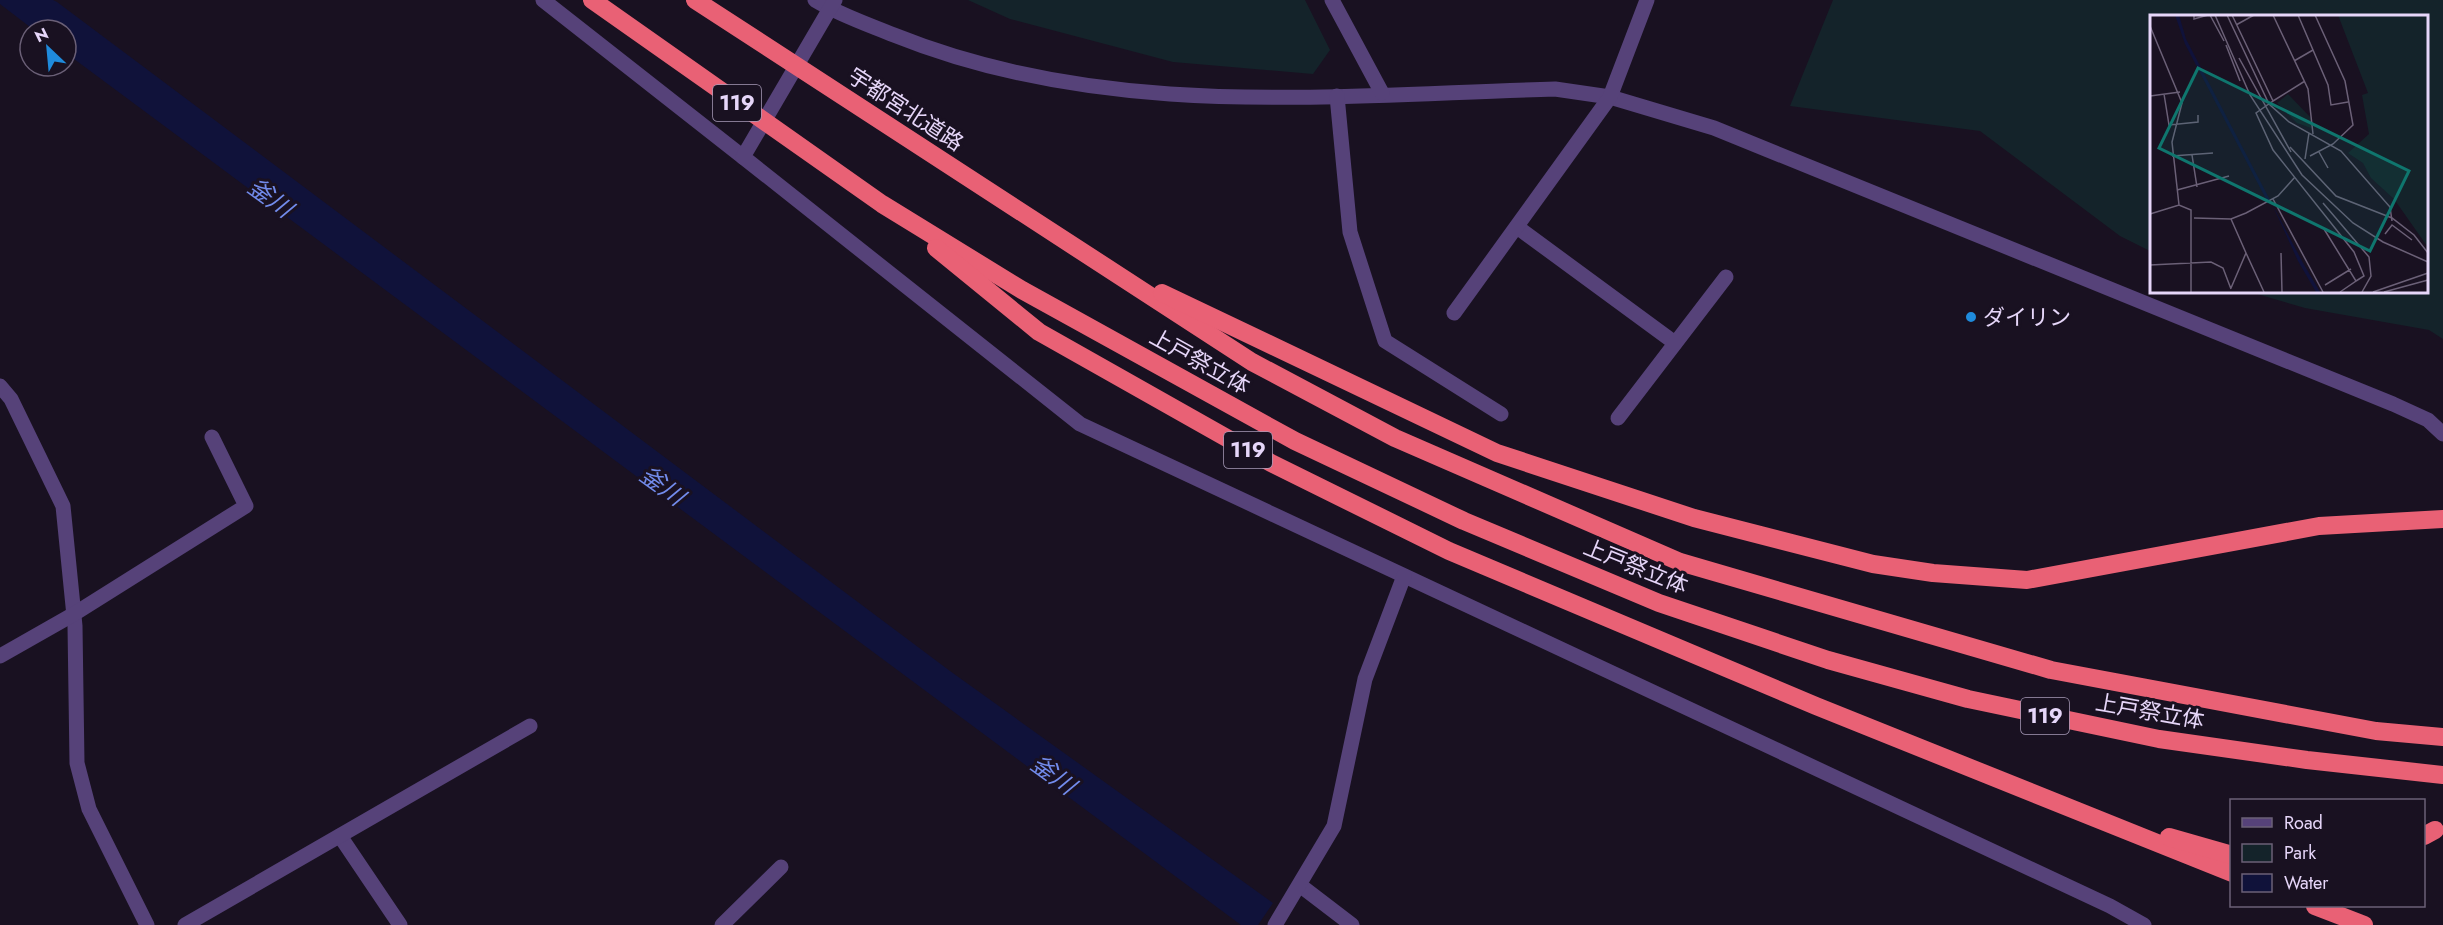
<svg xmlns="http://www.w3.org/2000/svg" width="2443" height="925" font-family="Jost,'Noto Sans JP',sans-serif">
  <style>
    .green { fill: #14232a }
    .water { fill: #10123a }
    .lines { fill: none; stroke-linecap: round; stroke-linejoin: round }
    .minor { stroke: #564279; stroke-width: 15 }
    .highway { stroke: #e96175; stroke-width: 18 }
    .poi-dot { fill: #1f8bdc; stroke: #191121; stroke-width: 2 }
    .labels { text-anchor: middle; stroke-width: 6; stroke-linejoin: round; paint-order: stroke }
    .shield { fill: #191121; stroke: #a89bb8; stroke-width: 1.5 }
    .shield-label { font-size: 21px; font-weight: bold; fill: #e6d6f9 }
    .street-label { font-size: 22px; fill: #e6d6f9; stroke: #191121 }
    .poi-label { font-size: 22px; fill: #e6d6f9; stroke: #191121; text-anchor: start }
    .water-label { font-size: 24px; font-style: italic; fill: #728beb; stroke: #191121 }
    .inset-road { fill: none; stroke: #6b6077; stroke-width: 1.5 }
    .view { fill: #0f766e; fill-opacity: 0.15; stroke: #0f766e; stroke-width: 3 }
    .inset-edge { fill: none; stroke: #e6d6f9; stroke-width: 3 }
  </style>
  <rect width="100%" height="100%" fill="#191121"/>
  <g class="green">
    <polygon points="968,0 1305,0 1330,50 1313,74 1173,62 1010,19"/>
    <polygon points="1833,0 2443,0 2443,339 2429,330 2305,308 2247,291 2426,291 2426,16 2152,16 2152,252 2120,236 1980,131 1790,106"/>
  </g>
  <polygon class="water" points="0,0 53,0 57,2 950,671 1273,903 1258,925 1241,925 66,53 66,30 34,30 0,4"/>
  <g class="lines">
    <g class="minor">
      <polyline points="543,0 743,157"/>
      <path d="M815 0C840 15 867 24 894 35 1108 121 1330 95 1555 89L1610 97 1714 128 2393 404 2428 420 2443 434"/>
      <polyline points="835,0 743,157 1080,424 2110,906 2144,925"/>
      <polyline points="1332,0 1382,93"/>
      <polyline points="1337,96 1350,232 1385,341 1501,414"/>
      <polyline points="1517,227 1675,343"/>
      <polyline points="1454,313 1610,97 1647,0"/>
      <polyline points="0,386 11,399 63,506 75,626 77,763 89,809 147,925"/>
      <polyline points="1618,418 1726,277"/>
      <polyline points="0,656 74,614 246,506 212,437"/>
      <polyline points="340,836 400,925"/>
      <polyline points="1301,886 1352,925"/>
      <polyline points="185,925 530,726"/>
      <polyline points="722,925 781,867"/>
      <polyline points="1275,925 1334,826 1365,679 1404,576"/>
    </g>
    <g class="highway">
      <polyline points="592,0 882,204 1022,290 1295,441 1464,521 1659,603 1828,660 1968,699 2159,739 2307,760 2443,775"/>
      <polyline points="695,0 1252,362 1395,438 1680,562 2051,670 2376,731 2443,737"/>
      <polyline points="936,248 1039,332 1271,463 1449,551 1816,706 2232,873"/>
      <polyline points="1162,293 1497,453 1694,518 1873,564 1933,573 2027,580 2319,526 2443,519"/>
      <polyline points="2424,836 2435,830"/>
      <polyline points="2169,837 2232,855"/>
      <polyline points="2315,906 2364,925"/>
    </g>
  </g>
  <circle class="poi-dot" cx="1971" cy="317" r="6"/>
  <g class="labels">
    <g class="shield">
      <rect x="713" y="85" width="48" height="36" rx="4.5"/>
      <rect x="1224" y="432" width="48" height="36" rx="4.5"/>
      <rect x="2021" y="698" width="48" height="36" rx="4.5"/>
    </g>
    <g class="shield-label">
      <text x="737" y="110">119</text>
      <text x="1248" y="457">119</text>
      <text x="2045" y="723">119</text>
    </g>
    <g class="street-label">
      <text transform="translate(906 109) rotate(33)" y="8">宇都宮北道路</text>
      <text transform="translate(1200 361) rotate(29)" y="8">上戸祭立体</text>
      <text transform="translate(1636 566) rotate(22)" y="8">上戸祭立体</text>
      <text transform="translate(2150 711) rotate(10)" y="8">上戸祭立体</text>
    </g>
    <g class="poi-label">
      <text x="1983" y="325">ダイリン</text>
    </g>
    <g class="water-label">
      <text transform="translate(270 198) rotate(36)" y="8">釜川</text>
      <text transform="translate(662 486) rotate(36)" y="8">釜川</text>
      <text transform="translate(1053 775) rotate(36)" y="8">釜川</text>
    </g>
  </g>
  <g transform="translate(2150 15)">
    <rect width="278" height="278" fill="#191121"/>
    <path d="M188 0H277V231L244 184 221 163 213 148 198 138 219 119 212 80 218 78ZM138 79 161 103V113L147 108 127 88Z" fill="#14232a"/>
    <path d="M25 0H29L36 24 120 185 117 186 35 29ZM122 189 153 248 170 277H166L148 246Z" fill="#10123a"/>
    <path class="inset-road" d="M44 0V4L58 0M60 0 74 26M65 0 100 80 152 160 203 208 233 227 278 247M77 0 119 89 139 107 191 136 240 192 242 206M82 0 123 86 106 98 123 135 204 237 214 261 206 266M123 0 158 74 163 119M148 0 178 70 181 90 198 87M86 10 104 0M0 11 32 88 22 127 29 190M76 30 90 66M89 43 141 137M144 46 163 35M14 79 19 110 48 107V100M0 81 30 77M123 86 155 66M140 132 186 181 242 203 264 220 278 238M169 137 178 153M42 140 47 172M22 141 63 138M160 141 183 129 203 110 195 66 165 0M155 144 159 118M27 175 79 161M123 184 173 277M173 188 219 242 221 261 212 277M0 199 29 190 41 195V277M44 203 81 204 96 198 128 181 145 162M81 204 96 238 81 273M174 214 206 266 190 277M235 219 242 210 262 225M96 238 114 277M131 238 132 277M0 250 61 247 73 253 81 274M175 270 201 254M223 277 278 258M234 277 278 265"/>
    <path class="view" d="M48 53 259 156 220 236 9 133Z"/>
    <rect width="278" height="278" class="inset-edge"/>
  </g>
  <rect x="2230" y="799" width="195" height="108" fill="#191121" stroke="#6b6077" stroke-width="1.5"/>
  <rect x="2242" y="818" width="30" height="9" fill="#564279" stroke="#6b6077" stroke-width="1.5"/>
  <text x="2284" y="829" font-size="18" fill="#e6d6f9">Road</text>
  <rect x="2242" y="844" width="30" height="18" fill="#14232a" stroke="#6b6077" stroke-width="1.5"/>
  <text x="2284" y="859" font-size="18" fill="#e6d6f9">Park</text>
  <rect x="2242" y="874" width="30" height="18" fill="#10123a" stroke="#6b6077" stroke-width="1.5"/>
  <text x="2284" y="889" font-size="18" fill="#e6d6f9">Water</text>
  <g transform="translate(48 48) rotate(334)"><circle r="28" fill="#191121" stroke="#6b6077" stroke-width="1.5"/>
  <path d="M0-4.5L10 22L0 15L-10 22Z" fill="#1f8bdc"/>
  <text y="-9" font-size="16" font-weight="bold" text-anchor="middle" fill="#e6d6f9">N</text>
  </g>
</svg>
